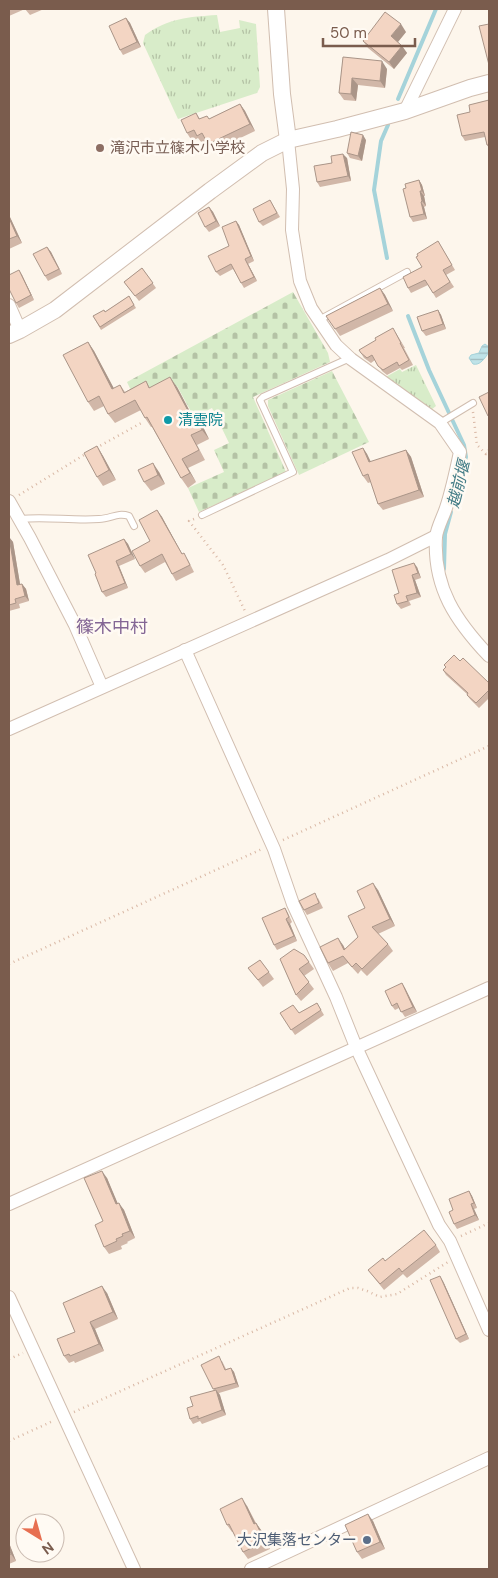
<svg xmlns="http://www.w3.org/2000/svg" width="498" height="1578" font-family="'DM Sans','Noto Sans JP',sans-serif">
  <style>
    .grass { fill: url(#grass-tufts) }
    .cemetery { fill: url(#cemetery-stones) }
    .water { fill: url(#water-rules); stroke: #a5d3da }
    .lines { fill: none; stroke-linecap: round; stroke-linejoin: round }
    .stream { stroke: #a5d3da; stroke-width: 4 }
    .service-casing { stroke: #d1beb0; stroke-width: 8 }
    .minor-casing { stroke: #d1beb0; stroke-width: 14 }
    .tertiary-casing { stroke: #d1beb0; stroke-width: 18 }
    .path { stroke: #d9b8a5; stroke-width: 2.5; stroke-dasharray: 1 4; stroke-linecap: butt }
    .service { stroke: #fff; stroke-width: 6 }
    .minor { stroke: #fff; stroke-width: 12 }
    .tertiary { stroke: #fff; stroke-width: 16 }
    .wall { fill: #d1b7a8 }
    .shaded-wall { fill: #aa9588 }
    .building { fill: #f3d5c3; stroke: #aa9588 }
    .education-dot { fill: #8d6e63; stroke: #fffaf3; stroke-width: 2 }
    .culture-dot { fill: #0f9aa8; stroke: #fffaf3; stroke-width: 2 }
    .service-dot { fill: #5c6f8a; stroke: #fffaf3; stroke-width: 2 }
    .labels { text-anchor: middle; stroke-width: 5; stroke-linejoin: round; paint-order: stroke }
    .education-label { font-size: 15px; fill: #785e54; stroke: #fffaf3; text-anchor: start }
    .culture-label { font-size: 15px; fill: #0d838f; stroke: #fffaf3; text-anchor: start }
    .service-label { font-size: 15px; fill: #4e5e75; stroke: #fffaf3; text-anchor: end }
    .water-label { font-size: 16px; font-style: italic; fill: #437c86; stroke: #fffaf3 }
    .quarter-label { font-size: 18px; fill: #846695; stroke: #fffaf3 }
  </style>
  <defs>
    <pattern id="grass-tufts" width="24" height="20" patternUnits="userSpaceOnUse" patternTransform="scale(1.25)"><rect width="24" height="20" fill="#d8ecc9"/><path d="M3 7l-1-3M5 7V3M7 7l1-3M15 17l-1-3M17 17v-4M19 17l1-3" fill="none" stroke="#b4c2a5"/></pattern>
    <pattern id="cemetery-stones" width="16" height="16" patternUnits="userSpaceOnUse" patternTransform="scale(1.25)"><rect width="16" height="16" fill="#d8ecc9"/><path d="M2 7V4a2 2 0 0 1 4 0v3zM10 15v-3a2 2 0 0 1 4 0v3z" fill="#b4c2a5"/></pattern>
    <pattern id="water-rules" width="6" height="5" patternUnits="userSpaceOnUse" patternTransform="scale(1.25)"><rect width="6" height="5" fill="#bfe3e8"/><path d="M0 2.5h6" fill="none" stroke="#a0bbbe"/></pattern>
  </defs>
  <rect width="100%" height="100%" fill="#fdf6ec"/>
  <g class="grass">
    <path d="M217 15 220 32 240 28 239 20 256 24 260 87 257 93 178 119 143 43 145 35C169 18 188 17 217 15Z"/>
    <polygon points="416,365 436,406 431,410 382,379 400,369 402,372"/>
  </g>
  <g class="cemetery">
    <polygon points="293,292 328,353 330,362 253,397 286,472 199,512 188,488 224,472 214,450 229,443 212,408 194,417 177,386 156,397 135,399 127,382"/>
    <polygon points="332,371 369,442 299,475 268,406 268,400"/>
  </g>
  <path class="water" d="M485 344 489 347V352C485 358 480 366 473 364L469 358 471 355 479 353 482 346Z"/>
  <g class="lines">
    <g class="stream">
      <polyline points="398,99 436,9"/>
      <polyline points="387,258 374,190 381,141 388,125"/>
      <polyline points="408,316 429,370 464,445 466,457 463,467"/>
      <polyline points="444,569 445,534 451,512"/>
    </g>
    <defs>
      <g id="service">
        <polyline points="319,320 407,272"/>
        <polyline points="440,423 473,403"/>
        <polyline points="202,515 293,472 260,400 263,397 350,358"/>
        <path d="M20 519C46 516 72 521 99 519 111 519 117 512 129 516L134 526"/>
      </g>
      <g id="minor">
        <polyline points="405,111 455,9"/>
        <path d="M288 140 293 189 292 230 300 281 311 308 336 345 351 359 440 423 460 452C456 471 452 490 446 508 443 517 437 528 436 537 433 588 456 621 489 656"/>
        <polyline points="9,305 20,330"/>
        <polyline points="9,501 30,538 75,625 102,687"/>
        <polyline points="185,650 274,849 293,904 336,997 356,1047 439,1225 450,1241 489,1330"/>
        <polyline points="9,729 388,560 436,536"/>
        <polyline points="9,1204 489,988"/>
        <polyline points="9,1297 134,1569"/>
        <polyline points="251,1569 489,1458"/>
      </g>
      <g id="tertiary">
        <polyline points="276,9 282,94 288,140"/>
        <polyline points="9,335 20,330 55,310 210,191 262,153 288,140 337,129 405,111 470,88 489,83"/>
      </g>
    </defs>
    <use href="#service" class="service-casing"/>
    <use href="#minor" class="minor-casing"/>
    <use href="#tertiary" class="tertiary-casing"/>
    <g class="path">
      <polyline points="473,412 477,445 486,454 489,450"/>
      <polyline points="96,448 143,422"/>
      <polyline points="19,495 87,453"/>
      <polyline points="194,519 189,521 223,565 245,611"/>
      <polyline points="283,840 489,746"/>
      <polyline points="9,964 262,849"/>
      <polyline points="461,1236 489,1223"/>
      <polyline points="9,1359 23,1353"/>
      <polyline points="74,1412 350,1288 358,1288 367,1291 380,1297 397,1294 448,1262"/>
      <polyline points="9,1441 53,1421"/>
    </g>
    <use href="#service" class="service"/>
    <use href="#minor" class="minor"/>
    <use href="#tertiary" class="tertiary"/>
  </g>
  <g class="wall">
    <polygon points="9,9 44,9 30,15 25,9 9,16"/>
    <polygon points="126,18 130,23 141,47 123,55 120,50"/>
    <polygon points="406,32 398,42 402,46 407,53 394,69 368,48 363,41"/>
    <polygon points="343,57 387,69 385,88 358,85 356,101 344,100 339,93"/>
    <polygon points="489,100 489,148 487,145 485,137 465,141 462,136 470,112"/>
    <polygon points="240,104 245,111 255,131 213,151 206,141 202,143 198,138 192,141 187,133 196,113 200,119 207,116 209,119"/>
    <polygon points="366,140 362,161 350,158 347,153"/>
    <polygon points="347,158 351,181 320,187 317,182 332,163"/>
    <polygon points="419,180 422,185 425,196 424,196 426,206 424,207 427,219 413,222 410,217 406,188"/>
    <polygon points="270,200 280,217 263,226 259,222"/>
    <polygon points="209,207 213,212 220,226 209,232 205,227"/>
    <polygon points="9,215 22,243 9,249"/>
    <polygon points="236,221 239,225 254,261 248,264 257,281 244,288 233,269 220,276 216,272 229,246"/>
    <polygon points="438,241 455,270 446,275 454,287 436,298 428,285 411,293 408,288 422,267"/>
    <polygon points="47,247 51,252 62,274 48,281 45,276"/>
    <polygon points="142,268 156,288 139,301 124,282"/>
    <polygon points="19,270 22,275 34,300 19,308 16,303"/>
    <polygon points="380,288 385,295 393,311 340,336 326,316"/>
    <polygon points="129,296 136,308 101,330 93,316 105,312"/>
    <polygon points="438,310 441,315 446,329 426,336 422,331"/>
    <polygon points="396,333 405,348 404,348 413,365 402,370 400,368 387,375 382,371 375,360 371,363 364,358 359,350"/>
    <polygon points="88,342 94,351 114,389 120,385 125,392 146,381 150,388 177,387 195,421 197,420 204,429 209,439 197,445 205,460 188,468 196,482 188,488 181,478 152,427 151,427 145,418 141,410 115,423 108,414 104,406 94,411 88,402"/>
    <polygon points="97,446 103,456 116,480 103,486 97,477"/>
    <polygon points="363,448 367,454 371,462 406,450 411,457 424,497 383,510 378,504 371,482 368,483 363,476"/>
    <polygon points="159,472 165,484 151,491 144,482"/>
    <polygon points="157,510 162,517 182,554 188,560 194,572 176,581 172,574 165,562 145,573 140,566 150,541"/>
    <polygon points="9,537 13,542 20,584 22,584 26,589 29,601 19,604 20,608 9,611"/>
    <polygon points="124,539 128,544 135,559 119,566 128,588 106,597 102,592 96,573"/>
    <polygon points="417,567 421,578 415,580 421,597 409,601 411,605 401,609 397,604 399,593"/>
    <polygon points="460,661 489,683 489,698 479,708 470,699 467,695 467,694 446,675 443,670"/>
    <polygon points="378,890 395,926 378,934 388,944 393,951 367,976 361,970 358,974 348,963 333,971 328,963 343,945 345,949 358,937 365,908"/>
    <polygon points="318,898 323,908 307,915 304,910"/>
    <polygon points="285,908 288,913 292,922 290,924 297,941 277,950 274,945"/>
    <polygon points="304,955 314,969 304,976 314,989 301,1001 296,995 280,959"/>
    <polygon points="260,960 274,979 263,987 248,968"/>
    <polygon points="402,983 405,988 417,1012 405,1017 399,1008 395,1010 392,1006"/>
    <polygon points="317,1003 324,1015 295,1035 280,1013 299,1013"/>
    <polygon points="107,1178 117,1203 124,1210 135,1238 127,1242 128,1243 121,1246 122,1249 109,1254 104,1247"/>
    <polygon points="469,1191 472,1196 477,1208 474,1209 479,1220 457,1229 454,1224 453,1210"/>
    <polygon points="436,1245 440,1252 407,1278 403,1274 384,1290 368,1270 385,1261"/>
    <polygon points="443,1281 469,1339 460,1343 456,1339"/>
    <polygon points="107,1293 118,1319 95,1329 104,1351 75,1363 74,1361 69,1363 64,1356 75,1332"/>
    <polygon points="222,1361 226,1369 231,1368 234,1372 239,1387 219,1393 226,1415 202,1424 200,1421 193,1424 190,1419 193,1406 214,1390 201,1365"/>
    <polygon points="247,1506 256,1523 261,1530 270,1549 248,1559 243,1552 233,1532 232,1532 227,1525"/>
    <polygon points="373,1521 385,1549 362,1559 357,1552"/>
    <polygon points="9,1543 16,1561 9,1564"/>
  </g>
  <g class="shaded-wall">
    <polygon points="126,18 130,23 141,47 137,42"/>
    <polygon points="401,24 406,32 397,43 391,36"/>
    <polygon points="402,46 407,53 394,69 389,62"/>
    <polygon points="382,61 387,69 385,88 380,81"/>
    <polygon points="352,78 358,85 356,101 351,94"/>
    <polygon points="240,104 245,111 255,131 250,124"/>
    <polygon points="363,135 366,140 362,161 358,156"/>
    <polygon points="343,154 347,158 351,181 348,176"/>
    <polygon points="419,180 422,185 425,196 422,191"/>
    <polygon points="420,191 424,196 426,206 422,201"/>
    <polygon points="421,202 424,207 427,219 424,214"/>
    <polygon points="209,207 213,212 220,226 216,221"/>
    <polygon points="9,215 22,243 17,236 9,218"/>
    <polygon points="236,221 239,225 254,261 251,256"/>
    <polygon points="47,247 51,252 62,274 59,269"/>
    <polygon points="245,259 248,264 257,281 254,277"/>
    <polygon points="19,270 22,275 34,300 31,295"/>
    <polygon points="380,288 385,295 393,311 388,304"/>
    <polygon points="438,310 441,315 446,329 443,324"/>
    <polygon points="88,342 94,351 119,398 112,389"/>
    <polygon points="170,377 177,387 200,431 194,422"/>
    <polygon points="197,420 204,429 209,439 202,430"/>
    <polygon points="97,446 103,456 116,480 109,470"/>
    <polygon points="363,448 367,454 374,469 369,462"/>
    <polygon points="406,450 411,457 424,497 419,490"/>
    <polygon points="182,459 188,468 196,482 190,473"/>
    <polygon points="153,463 159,472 165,484 158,475"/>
    <polygon points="157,510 162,517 186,561 182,554"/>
    <polygon points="9,537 13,542 21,590 17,585"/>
    <polygon points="124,539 128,544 135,559 131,554"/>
    <polygon points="116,561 119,566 128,588 125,583"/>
    <polygon points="414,563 417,567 421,578 418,573"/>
    <polygon points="412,575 415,580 421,597 417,593"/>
    <polygon points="22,584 26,589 29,601 25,596"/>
    <polygon points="373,883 378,890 395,926 390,919"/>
    <polygon points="286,919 290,924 297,941 294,936"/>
    <polygon points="338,938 343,945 349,958 344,950"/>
    <polygon points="402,983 405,988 417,1012 413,1007"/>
    <polygon points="102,1171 107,1178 121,1211 116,1204"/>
    <polygon points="469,1191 472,1196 477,1208 474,1203"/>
    <polygon points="119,1203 124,1210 135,1238 130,1231"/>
    <polygon points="471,1204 474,1209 479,1220 475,1215"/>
    <polygon points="440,1276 443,1281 469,1339 466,1334"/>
    <polygon points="102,1286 107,1293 118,1319 113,1312"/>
    <polygon points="90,1322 95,1329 104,1351 99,1344"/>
    <polygon points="231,1368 234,1372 239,1387 236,1383"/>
    <polygon points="216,1390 220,1395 226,1415 222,1410"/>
    <polygon points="242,1498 247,1506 259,1531 254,1524"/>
    <polygon points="368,1514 373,1521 385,1549 380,1542"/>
    <polygon points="256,1523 261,1530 270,1549 265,1542"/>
    <polygon points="9,1543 16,1561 11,1554 9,1548"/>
  </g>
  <g class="building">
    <polygon points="385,12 401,24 391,36 402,46 389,62 363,41"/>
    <polygon points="126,18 137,42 120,50 109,26"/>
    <polygon points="489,24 489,65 479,26"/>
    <polygon points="343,57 382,61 380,81 352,78 351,94 339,93"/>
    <polygon points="489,100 489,145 487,145 484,132 462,136 457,115 470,112 469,105"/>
    <polygon points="240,104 250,124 208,144 202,133 197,136 194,130 187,133 181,120 196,113 199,119 207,116 209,119"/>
    <polygon points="351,132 363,135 358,156 347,153"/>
    <polygon points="343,154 348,176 317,182 314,166 332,163 331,156"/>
    <polygon points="419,180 422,191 420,191 422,201 421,202 424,214 410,217 403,189 406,188 405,184"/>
    <polygon points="270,200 277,213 259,222 253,209"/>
    <polygon points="209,207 216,221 205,227 198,213"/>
    <polygon points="9,218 17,236 9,239"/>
    <polygon points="236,221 251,256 245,259 254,277 241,283 231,264 216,272 208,256 229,246 222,227"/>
    <polygon points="438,241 452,265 443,270 450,282 433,293 425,280 408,288 403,277 422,267 416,257 418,256 417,254"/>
    <polygon points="47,247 59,269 45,276 33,254"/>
    <polygon points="142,268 153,283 135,296 124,282"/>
    <polygon points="19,270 31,295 16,303 9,289 9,275"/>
    <polygon points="380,288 388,304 335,329 326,316"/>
    <polygon points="129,296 134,305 100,327 93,316 104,310 105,312"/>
    <polygon points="438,310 443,324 422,331 417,317"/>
    <polygon points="393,328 401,343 400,343 409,360 399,366 397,362 383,370 378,366 372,355 367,358 361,353 359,350 376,340 375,338"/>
    <polygon points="88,342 112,389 120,385 124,393 146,381 149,388 170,377 194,422 197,420 202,430 191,435 199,450 182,459 190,473 181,478 147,417 145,418 135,400 108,414 99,396 88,402 63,355"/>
    <polygon points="489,392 489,416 488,416 479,397"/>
    <polygon points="97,446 109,470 97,477 84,453"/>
    <polygon points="363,448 369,462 406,450 419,490 378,504 368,474 363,476 352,452"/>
    <polygon points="153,463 158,475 144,482 138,470"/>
    <polygon points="157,510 182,554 184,553 190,565 172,574 162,554 140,566 132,551 150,541 139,520"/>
    <polygon points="9,537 17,585 22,584 25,596 15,599 16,603 9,605"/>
    <polygon points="124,539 131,554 116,561 125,583 102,592 95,574 96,573 88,555"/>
    <polygon points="414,563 418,573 412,575 417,593 406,596 408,601 397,604 394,595 399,593 392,570"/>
    <polygon points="454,655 460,661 463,658 489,683 489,690 476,703 467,695 468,693 443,670 446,667 444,665"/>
    <polygon points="373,883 390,919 372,927 388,944 362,969 356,963 352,967 343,956 328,963 320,947 338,938 344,950 358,937 348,916 365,908 357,891"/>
    <polygon points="315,893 319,903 304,910 299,901"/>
    <polygon points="285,908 289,917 286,919 294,936 274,945 262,918"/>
    <polygon points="294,949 304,955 309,962 299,969 309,982 296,995 280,959"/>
    <polygon points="260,960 269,972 258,980 248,968"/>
    <polygon points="402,983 413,1007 401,1012 397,1003 392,1006 385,991"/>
    <polygon points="317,1003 321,1010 291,1030 280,1013 293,1005 299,1013"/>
    <polygon points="102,1171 116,1204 119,1203 130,1231 122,1234 123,1236 116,1239 117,1241 104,1247 95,1225 103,1221 84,1178"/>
    <polygon points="469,1191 474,1203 471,1204 475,1215 454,1224 449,1212 453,1210 449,1199"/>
    <polygon points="424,1230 436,1245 402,1272 399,1268 380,1284 368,1270 383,1258 385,1261"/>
    <polygon points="440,1276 466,1334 456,1339 430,1280"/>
    <polygon points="102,1286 113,1312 90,1322 99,1344 70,1356 69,1354 64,1356 57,1339 75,1332 63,1303"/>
    <polygon points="219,1356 225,1370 231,1368 236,1383 213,1389 201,1365"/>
    <polygon points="216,1390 222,1410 198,1419 198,1416 190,1419 187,1408 193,1406 190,1397"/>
    <polygon points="242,1498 254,1524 256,1523 265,1542 243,1552 229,1524 227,1525 220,1509"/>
    <polygon points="368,1514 380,1542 357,1552 345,1525"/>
    <polygon points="9,1548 11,1554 9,1555"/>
  </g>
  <circle class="education-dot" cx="100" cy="148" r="5"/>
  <circle class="culture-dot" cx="168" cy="420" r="5"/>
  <circle class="service-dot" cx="367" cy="1540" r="5"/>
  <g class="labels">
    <g class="education-label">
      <text x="110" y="153">滝沢市立篠木小学校</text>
    </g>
    <g class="culture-label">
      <text x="178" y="425">清雲院</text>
    </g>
    <g class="service-label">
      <text x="357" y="1545">大沢集落センター</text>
    </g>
    <g class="water-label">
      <text transform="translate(458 484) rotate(-76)" y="6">越前堰</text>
    </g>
    <g class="quarter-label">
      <text x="112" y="633">篠木中村</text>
    </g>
  </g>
  <rect width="498" height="1578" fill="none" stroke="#7a5c4d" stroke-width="20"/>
  <g transform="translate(40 1538) rotate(143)"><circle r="24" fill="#fffaf3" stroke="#cabbb1"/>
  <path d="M0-4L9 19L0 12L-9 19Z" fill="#e76f51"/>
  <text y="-8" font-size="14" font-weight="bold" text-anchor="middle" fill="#7a5c4d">N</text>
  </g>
  <path d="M323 38v8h92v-8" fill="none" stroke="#7a5c4d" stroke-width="2.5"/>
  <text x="330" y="38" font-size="15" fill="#7a5c4d" stroke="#fffaf3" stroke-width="4" paint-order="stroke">50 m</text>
</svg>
